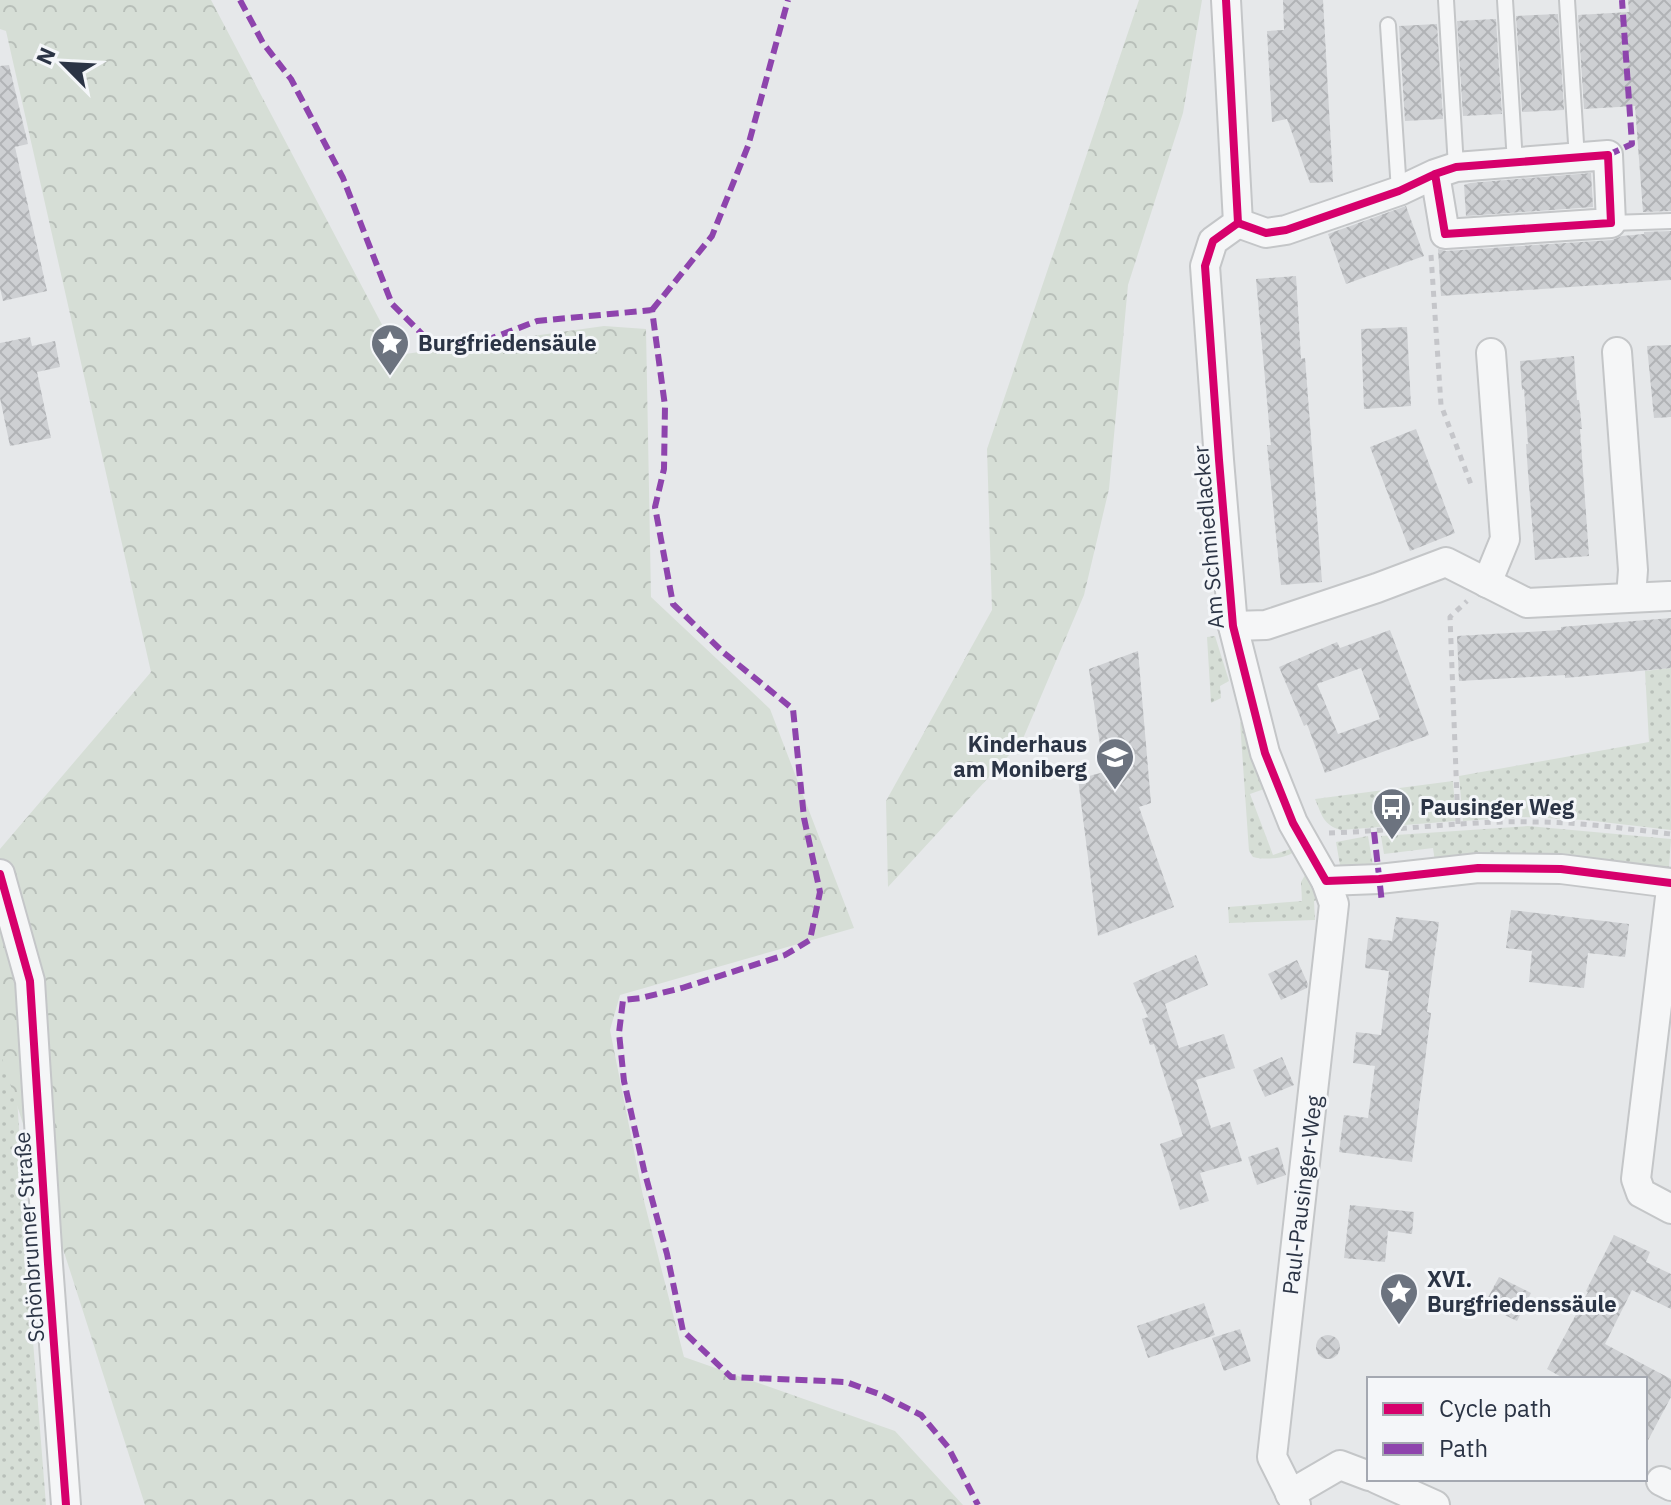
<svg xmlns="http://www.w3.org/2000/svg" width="1671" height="1505" font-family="'IBM Plex Sans',sans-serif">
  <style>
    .grass { fill: url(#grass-dots) }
    .forest { fill: url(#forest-crowns) }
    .building { fill: url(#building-cross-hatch); fill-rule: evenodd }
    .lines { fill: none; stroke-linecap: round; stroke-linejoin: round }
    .lane-casing { stroke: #c4c6c8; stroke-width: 18 }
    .street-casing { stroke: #c4c6c8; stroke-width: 32 }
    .path { stroke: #c5c6ca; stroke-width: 5; stroke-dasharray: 6 6; stroke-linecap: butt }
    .lane { stroke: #f5f6f7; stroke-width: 14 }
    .street { stroke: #f5f6f7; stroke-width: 28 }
    .quiet { stroke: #8e44ad; stroke-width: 6; stroke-dasharray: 12 6; stroke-linecap: butt }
    .cycleway-casing { stroke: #f4f6f9; stroke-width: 13 }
    .cycleway { stroke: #d6006c; stroke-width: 8 }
    .labels { text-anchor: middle; stroke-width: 6; stroke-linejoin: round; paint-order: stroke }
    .poi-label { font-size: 22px; font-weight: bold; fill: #2b3445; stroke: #f4f6f9; text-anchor: start }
    .street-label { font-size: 22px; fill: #2b3445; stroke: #f4f6f9 }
  </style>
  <defs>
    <pattern id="grass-dots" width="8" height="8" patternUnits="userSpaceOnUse" patternTransform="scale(2)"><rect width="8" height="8" fill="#d6ded6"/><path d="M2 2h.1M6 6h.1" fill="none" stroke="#b8bfb9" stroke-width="1.8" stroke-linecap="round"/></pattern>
    <pattern id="forest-crowns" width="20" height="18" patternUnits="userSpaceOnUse" patternTransform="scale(2)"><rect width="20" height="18" fill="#d6ded6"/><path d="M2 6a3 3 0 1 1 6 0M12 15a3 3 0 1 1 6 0" fill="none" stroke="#b8bfb9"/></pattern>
    <pattern id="building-cross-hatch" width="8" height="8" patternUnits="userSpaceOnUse" patternTransform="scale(2)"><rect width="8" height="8" fill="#ced0d3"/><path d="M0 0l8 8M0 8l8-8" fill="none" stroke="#b1b3b6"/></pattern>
  </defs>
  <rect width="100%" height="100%" fill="#e6e8ea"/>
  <g class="grass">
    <polygon points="1215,636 1229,681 1220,686 1221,698 1211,703 1207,637"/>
    <polygon points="1671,668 1671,830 1585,820 1522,817 1463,821 1459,776 1649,742 1645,671"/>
    <path d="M1240 722 1243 723 1267 788 1250 794 1273 855 1290 849 1294 852C1284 859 1265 860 1253 857L1249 851Z"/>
    <path d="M1453 781 1456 821 1341 830C1323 825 1322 815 1315 799Z"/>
    <polygon points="1528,826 1671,839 1669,868 1621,861 1531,855 1435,862 1433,848 1384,854 1381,836"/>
    <polygon points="1368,836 1373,866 1352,867 1340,865 1336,842"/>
    <polygon points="1307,872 1322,898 1314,901 1315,920 1229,923 1228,907 1302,901 1301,882"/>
    <polygon points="0,953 10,985 30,1303 46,1505 0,1505"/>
  </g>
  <g class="forest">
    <polygon points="0,0 211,0 398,355 604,326 646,329 651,597 770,709 854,928 620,995 610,1030 644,1201 684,1357 895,1431 963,1505 145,1505 0,1052 0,849 151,672 6,31 0,29"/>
    <polygon points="1139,0 1202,0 1183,113 1128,285 1109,489 1084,595 1022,741 888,887 886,801 992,610 987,449"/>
  </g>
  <g class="building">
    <polygon points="1283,0 1323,0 1333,182 1310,183 1287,119 1272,122 1267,31 1284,30"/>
    <polygon points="1628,0 1671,0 1671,211 1643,212 1635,106 1584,109 1578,15 1629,12"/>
    <polygon points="1558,14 1564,110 1522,112 1516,16"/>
    <polygon points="1496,19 1502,114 1463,116 1457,21"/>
    <polygon points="1437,24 1443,119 1405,121 1399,26"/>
    <polygon points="9,65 28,144 15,147 47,291 3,301 0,288 0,66"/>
    <polygon points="1591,173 1593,207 1466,216 1464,185 1470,183"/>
    <polygon points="1406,206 1424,256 1346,284 1328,234"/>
    <polygon points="1671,231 1671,280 1441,296 1438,249 1446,251 1612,240 1622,236 1644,234 1644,232"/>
    <polygon points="1296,276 1301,359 1305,358 1322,582 1281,585 1267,445 1271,445 1256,279"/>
    <polygon points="1407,327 1411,406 1364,409 1361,329"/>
    <polygon points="30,337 32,346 55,341 60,367 37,372 51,438 10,446 0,398 0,343"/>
    <polygon points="1671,345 1671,417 1654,418 1647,346"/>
    <polygon points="1574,356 1577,400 1579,400 1582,429 1580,429 1589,556 1535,560 1528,473 1526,444 1528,444 1524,389 1522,390 1520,361"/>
    <polygon points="1416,429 1455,533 1410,551 1370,447"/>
    <polygon points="1671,618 1671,668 1565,678 1565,675 1459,681 1457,636 1561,630 1561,627"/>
    <path d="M1390 630 1429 735 1325 773 1307 724 1304 726 1279 667 1337 642 1340 648ZM1361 668 1380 719 1338 734 1317 684Z"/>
    <polygon points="1138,651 1151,803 1139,807 1174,907 1098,936 1078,779 1104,772 1089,669"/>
    <polygon points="1511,910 1629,924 1625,957 1588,953 1584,988 1529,982 1532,951 1506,948"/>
    <polygon points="1396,917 1439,922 1427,1012 1431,1013 1412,1162 1339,1152 1344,1115 1368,1118 1375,1066 1353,1063 1356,1032 1381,1035 1389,971 1365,968 1368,938 1392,941"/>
    <polygon points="1196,955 1208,985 1165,1004 1179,1048 1224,1034 1235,1068 1196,1080 1211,1128 1230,1122 1242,1161 1200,1173 1209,1201 1180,1210 1160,1144 1183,1136 1154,1044 1150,1045 1142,1019 1148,1017 1133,983"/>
    <polygon points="1297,960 1308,984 1307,988 1281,1000 1268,974"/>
    <polygon points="1282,1057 1294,1085 1265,1097 1253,1070"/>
    <polygon points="1278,1147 1286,1175 1257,1185 1248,1157"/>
    <polygon points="1350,1205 1414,1212 1412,1234 1388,1231 1385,1262 1344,1258"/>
    <polygon points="1614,1235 1650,1252 1646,1262 1671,1274 1671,1309 1632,1290 1605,1344 1671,1379 1671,1397 1645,1446 1645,1379 1565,1379 1547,1369 1588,1292 1586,1291"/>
    <polygon points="1499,1277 1531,1293 1517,1321 1484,1305"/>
    <polygon points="1204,1303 1215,1335 1148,1358 1137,1326"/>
    <polygon points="1240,1329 1251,1361 1224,1371 1212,1338"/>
    <circle cx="1328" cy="1347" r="12"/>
  </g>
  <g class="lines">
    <defs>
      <g id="lane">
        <polyline points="1446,0 1456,167"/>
        <polyline points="1505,0 1515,163"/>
        <polyline points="1567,0 1577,159"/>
        <polyline points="1388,25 1399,191"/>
        <polyline points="1611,223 1671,221"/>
      </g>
      <g id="street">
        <polyline points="1226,0 1238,223 1213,241 1205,266 1219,460 1233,626 1265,753 1293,823 1326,881 1379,879 1478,868 1561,869 1671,883"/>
        <polyline points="1238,223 1266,233 1286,230 1399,191 1435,174 1456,167 1608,155 1611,223 1445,234 1435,174"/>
        <polyline points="1617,352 1633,570 1631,597"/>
        <polyline points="1487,583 1505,539 1491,353"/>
        <polyline points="1233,626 1266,625 1377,588 1446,562 1527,603 1669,596"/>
        <polyline points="0,874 30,981 48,1264 66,1505"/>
        <polyline points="1671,889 1636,1179 1641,1193 1671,1209"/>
        <polyline points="1377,1479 1435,1505"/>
        <polyline points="1661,1481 1671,1486"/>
        <polyline points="1290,1494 1340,1465 1369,1476"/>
        <polyline points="1296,1505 1272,1457 1334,904 1326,881"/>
      </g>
    </defs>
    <use href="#lane" class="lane-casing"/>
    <use href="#street" class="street-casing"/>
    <g class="path">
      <polyline points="1431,255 1441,405 1472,487"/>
      <polyline points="1458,824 1450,617 1467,601"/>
      <path d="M1329 833C1398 831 1467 820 1537 822 1582 822 1626 829 1671 834"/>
    </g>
    <use href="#lane" class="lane"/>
    <use href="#street" class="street"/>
    <g class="quiet">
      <polyline points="240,0 263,43 291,79 343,178 392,304 423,335 436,344 454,345 487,340 537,321 652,310 665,406 664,469 655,507 673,604 724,653 793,709 804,818 820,892 810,940 785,955 682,988 641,998 623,1000 619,1033 624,1081 644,1170 667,1254 683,1331 731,1377 846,1382 879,1394 921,1415 948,1447 978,1505"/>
      <polyline points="1608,155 1632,144 1622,0"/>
      <polyline points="652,310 712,236 748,146 788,0"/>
      <polyline points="1374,832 1382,903"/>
    </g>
    <defs>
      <g id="cycleway">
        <polyline points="1226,0 1238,223 1213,241 1205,266 1219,460 1233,626 1265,753 1293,823 1326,881 1379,879 1478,868 1561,869 1671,883"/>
        <polyline points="1238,223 1266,233 1286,230 1399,191 1435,174 1456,167 1608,155 1611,223 1445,234 1435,174"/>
        <polyline points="0,874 30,981 48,1264 66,1505"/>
      </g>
    </defs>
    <use href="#cycleway" class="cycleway-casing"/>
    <use href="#cycleway" class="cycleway"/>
  </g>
  <defs>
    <symbol id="sight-pin" viewBox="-11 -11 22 30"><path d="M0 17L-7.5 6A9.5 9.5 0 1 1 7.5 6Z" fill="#6c737f" stroke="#f4f6f9"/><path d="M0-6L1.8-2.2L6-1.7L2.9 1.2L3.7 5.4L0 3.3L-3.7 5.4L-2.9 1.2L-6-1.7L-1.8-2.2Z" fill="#fff"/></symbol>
    <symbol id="school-pin" viewBox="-11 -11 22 30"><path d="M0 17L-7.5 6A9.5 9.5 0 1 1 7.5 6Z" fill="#6c737f" stroke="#f4f6f9"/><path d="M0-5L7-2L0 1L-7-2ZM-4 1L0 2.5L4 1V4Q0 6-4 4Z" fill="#fff"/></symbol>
    <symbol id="bus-pin" viewBox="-11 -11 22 30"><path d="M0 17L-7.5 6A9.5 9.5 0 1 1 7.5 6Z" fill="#6c737f" stroke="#f4f6f9"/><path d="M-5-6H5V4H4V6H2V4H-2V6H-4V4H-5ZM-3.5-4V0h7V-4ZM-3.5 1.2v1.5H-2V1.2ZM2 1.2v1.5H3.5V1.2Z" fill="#fff"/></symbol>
  </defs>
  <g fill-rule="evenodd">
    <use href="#sight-pin" x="368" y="321" width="44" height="60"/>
    <use href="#school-pin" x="1093" y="735" width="44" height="60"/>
    <use href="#bus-pin" x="1370" y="785" width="44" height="60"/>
    <use href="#sight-pin" x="1377" y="1270" width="44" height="60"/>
  </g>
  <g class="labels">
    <g class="poi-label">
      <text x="418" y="351">Burgfriedensäule</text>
      <text x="1087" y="752" text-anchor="end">Kinderhaus<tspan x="1087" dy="25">am Moniberg</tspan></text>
      <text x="1420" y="815">Pausinger Weg</text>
      <text x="1427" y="1287">XVI.<tspan x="1427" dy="25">Burgfriedenssäule</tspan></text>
    </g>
    <g class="street-label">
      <text transform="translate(1208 537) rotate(-95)" y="8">Am Schmiedlacker</text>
      <text transform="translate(1302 1195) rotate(-83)" y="8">Paul-Pausinger-Weg</text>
      <text transform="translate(29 1237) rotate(-94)" y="8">Schönbrunner Straße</text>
    </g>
  </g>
  <rect x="1367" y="1377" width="280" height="104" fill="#f4f6f9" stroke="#a4a8b1" stroke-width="2"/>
  <rect x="1383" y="1403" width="40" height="12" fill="#d6006c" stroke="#a4a8b1" stroke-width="2"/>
  <text x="1439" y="1417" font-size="24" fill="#2b3445">Cycle path</text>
  <rect x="1383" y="1443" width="40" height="12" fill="#8e44ad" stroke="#a4a8b1" stroke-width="2"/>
  <text x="1439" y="1457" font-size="24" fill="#2b3445">Path</text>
  <g transform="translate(64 64) rotate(294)" stroke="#f4f6f9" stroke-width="6" paint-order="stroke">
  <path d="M0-6L14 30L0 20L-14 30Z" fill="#2b3445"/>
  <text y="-12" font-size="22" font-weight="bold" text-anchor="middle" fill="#2b3445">N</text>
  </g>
</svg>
